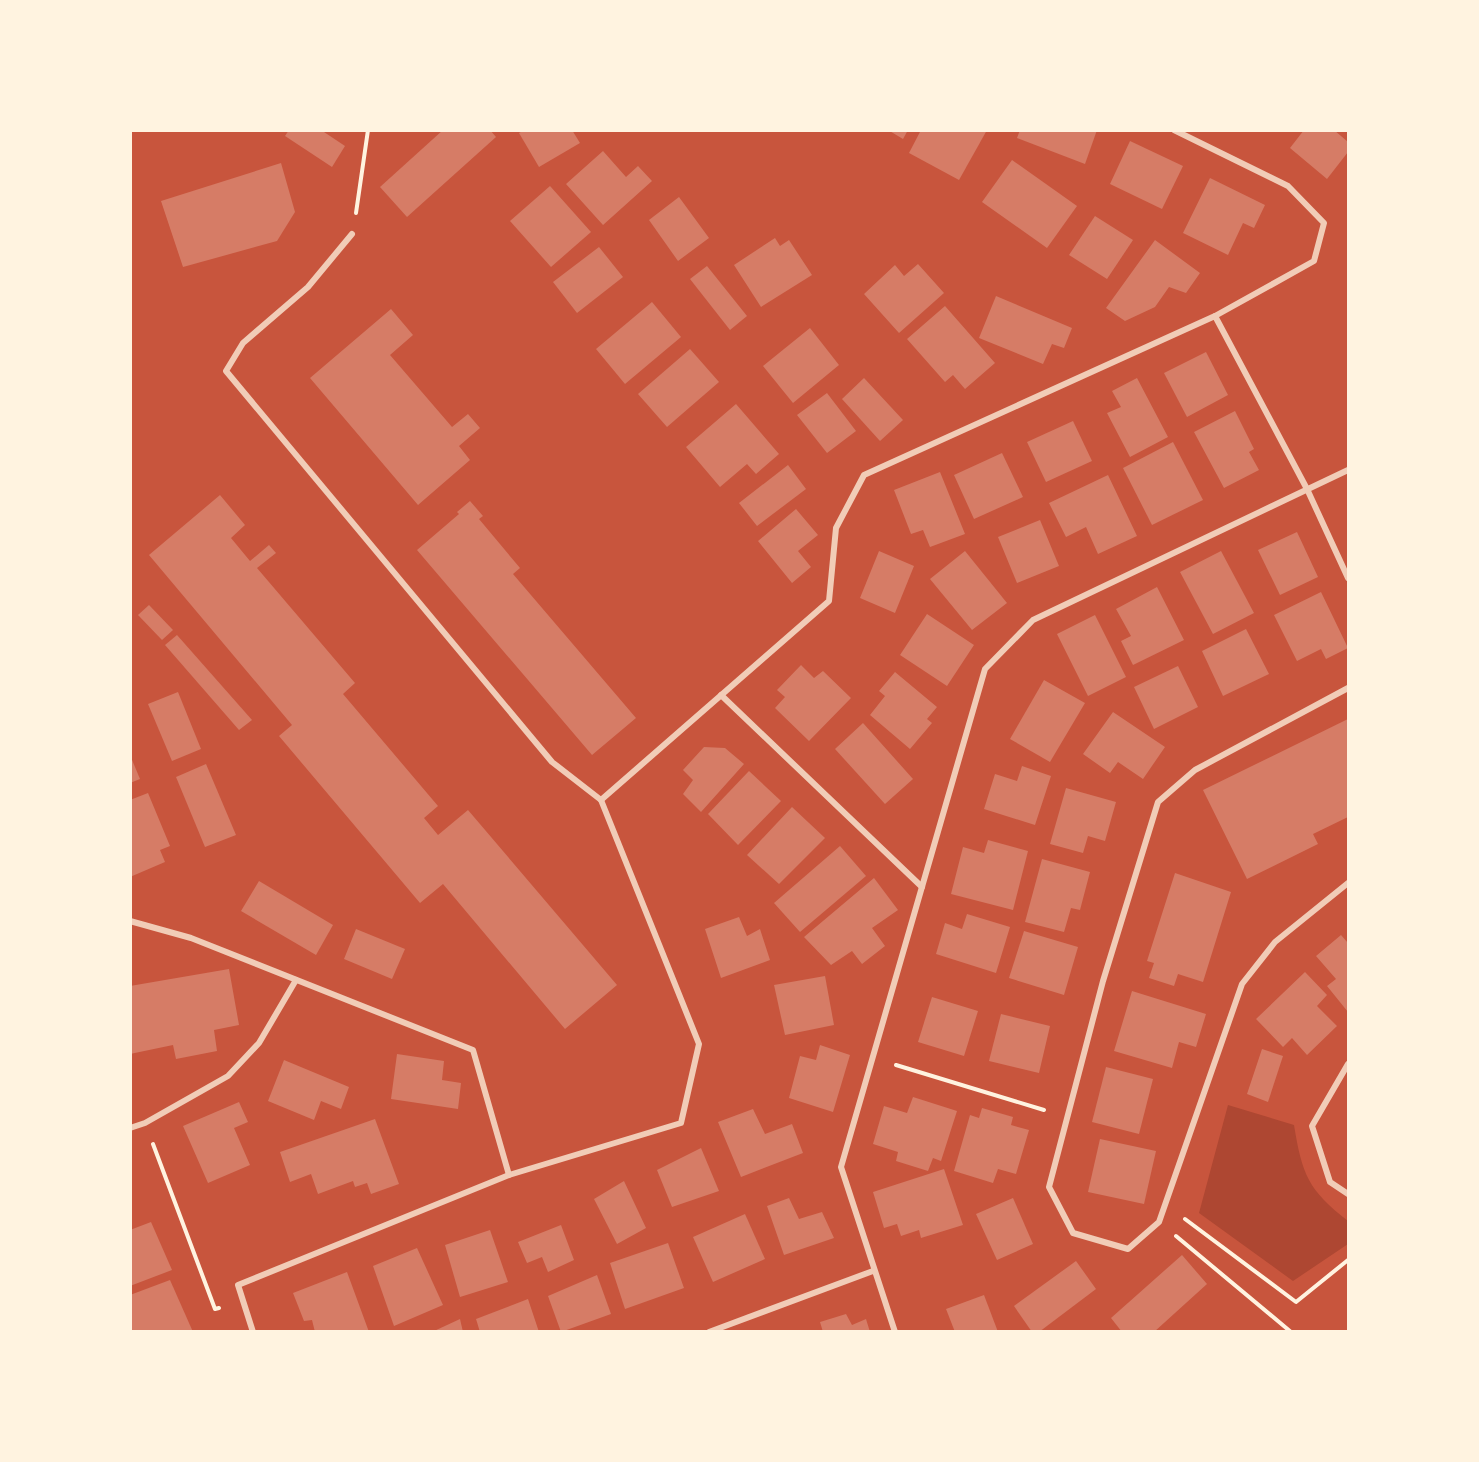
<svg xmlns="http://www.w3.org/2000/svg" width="1479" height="1462" font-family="Georgia,serif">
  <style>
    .green { fill: #ae4732 }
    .building { fill: #d67c66 }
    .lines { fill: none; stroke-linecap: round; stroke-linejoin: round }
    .path { stroke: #fff3e0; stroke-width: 4 }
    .minor { stroke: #f1ccb7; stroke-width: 6 }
  </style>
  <rect width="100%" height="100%" fill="#c8553d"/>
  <path class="green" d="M1228 1105 1294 1125C1302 1174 1308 1190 1348 1221V1244L1293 1281 1199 1213Z"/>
  <g class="building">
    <polygon points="289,130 321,130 345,146 332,167 285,136"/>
    <polygon points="443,130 490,130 496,137 407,217 380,187"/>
    <polygon points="524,130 572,130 580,143 539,167 519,133"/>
    <polygon points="888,130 908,130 903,139"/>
    <polygon points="921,130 987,130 959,180 909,153"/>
    <polygon points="1020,130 1097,130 1085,164 1017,138"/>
    <polygon points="1304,130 1334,130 1348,142 1348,152 1327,179 1290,148"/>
    <polygon points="1130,141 1183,166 1162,209 1110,184"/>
    <polygon points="603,151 626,177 638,166 652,181 603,225 566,184"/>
    <polygon points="1012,160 1077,206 1047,248 982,202"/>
    <polygon points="281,163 295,212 277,241 183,267 161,201"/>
    <polygon points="1210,178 1265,205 1254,228 1243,223 1228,255 1183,233"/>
    <polygon points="550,186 591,232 551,267 510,221"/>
    <polygon points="679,197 709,238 678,261 649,220"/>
    <polygon points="1095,216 1133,240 1107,279 1069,255"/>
    <polygon points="775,238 780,246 789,240 812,275 761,307 734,265"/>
    <polygon points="1155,240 1200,273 1186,293 1169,287 1155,307 1125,321 1106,308"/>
    <polygon points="599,247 623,277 577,313 553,282"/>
    <polygon points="918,264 944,293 899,333 864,294 895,265 904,276"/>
    <polygon points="707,266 747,316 730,330 690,279"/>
    <polygon points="996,296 1072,328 1064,348 1052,344 1043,364 979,338"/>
    <polygon points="652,302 681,337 625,384 596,349"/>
    <polygon points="945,306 995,363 965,389 953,375 945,382 907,339"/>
    <polygon points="391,309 413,335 390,355 452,427 468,414 480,428 459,446 470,460 418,505 310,378"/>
    <polygon points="810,328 839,365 793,403 763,366"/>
    <polygon points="690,349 719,382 667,427 638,394"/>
    <polygon points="1206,352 1228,395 1187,417 1164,373"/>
    <polygon points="864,378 903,420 880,441 842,399"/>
    <polygon points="1137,378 1168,437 1130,457 1107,413 1121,407 1112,391"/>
    <polygon points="827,393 856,431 827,453 797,415"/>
    <polygon points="736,404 779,454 756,474 747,464 720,487 686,447"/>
    <polygon points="1235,411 1254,449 1249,452 1259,470 1224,488 1194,432"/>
    <polygon points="1073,421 1092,461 1046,482 1027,442"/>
    <polygon points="1173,442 1203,500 1152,525 1123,468"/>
    <polygon points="1002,453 1023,497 974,519 954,475"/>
    <polygon points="788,465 806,489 757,526 739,503"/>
    <polygon points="940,472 965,534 930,547 923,530 911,534 894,490"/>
    <polygon points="1108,475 1137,536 1098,554 1086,527 1066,537 1049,503"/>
    <polygon points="220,495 245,525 231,538 250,561 269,545 276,553 257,568 355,683 343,694 438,806 424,818 438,835 468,810 617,985 565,1029 443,884 420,903 279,736 292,725 149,555"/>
    <polygon points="470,501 483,516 479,519 520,568 513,574 636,718 592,755 417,550 459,514 457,512"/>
    <polygon points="796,509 818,535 798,551 811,567 792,583 758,541"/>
    <polygon points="1040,520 1059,566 1017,583 998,537"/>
    <polygon points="1297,532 1318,577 1280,595 1258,550"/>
    <polygon points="879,551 914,566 895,613 860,598"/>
    <polygon points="965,551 1007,603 972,630 930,579"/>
    <polygon points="1221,551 1254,613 1213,634 1180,572"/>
    <polygon points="1157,587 1184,640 1133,665 1121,641 1131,636 1116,609"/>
    <polygon points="1321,592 1348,648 1326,659 1321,649 1297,661 1274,615"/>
    <polygon points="149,605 173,630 162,640 138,615"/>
    <polygon points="927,614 974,645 947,686 900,655"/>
    <polygon points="1095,615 1126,677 1088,696 1057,634"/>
    <polygon points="1246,629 1269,674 1223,696 1202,651"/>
    <polygon points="177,635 252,720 239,730 165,645"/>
    <polygon points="801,665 814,678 823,671 851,698 809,741 775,708 785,697 777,690"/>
    <polygon points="1178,666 1198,707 1154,729 1134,687"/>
    <polygon points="895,672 937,707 927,719 932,723 910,749 870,715 885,696 879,691"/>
    <polygon points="1044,680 1085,703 1050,762 1010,739"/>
    <polygon points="178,692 201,749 172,761 148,704"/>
    <polygon points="1113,712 1165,747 1143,779 1118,762 1110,773 1083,754"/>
    <polygon points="1348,719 1348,817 1313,834 1318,844 1247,879 1203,790"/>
    <polygon points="863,723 913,779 885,804 835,749"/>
    <polygon points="704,747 725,748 744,764 701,812 683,794 693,780 683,770"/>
    <polygon points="130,755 140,779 130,783"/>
    <polygon points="206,764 236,835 205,847 176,777"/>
    <polygon points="1022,766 1051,776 1035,825 984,809 995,774 1017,781"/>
    <polygon points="749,771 781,801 738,845 708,814"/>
    <polygon points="1066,788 1116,802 1105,841 1088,836 1083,853 1050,844"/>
    <polygon points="148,793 170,846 160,850 165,862 130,877 130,800"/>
    <polygon points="792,807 825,838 779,884 747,855"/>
    <polygon points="988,840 1028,851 1013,910 951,894 963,847 984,853"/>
    <polygon points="840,846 866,876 800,932 774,903"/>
    <polygon points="1042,859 1090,872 1080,910 1071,908 1064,932 1025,922"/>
    <polygon points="1175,873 1231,892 1203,982 1178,974 1174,986 1149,978 1154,963 1147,961"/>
    <polygon points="874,878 898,910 872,928 885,946 862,964 852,951 831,965 804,937"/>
    <polygon points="259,881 333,925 316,955 241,911"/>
    <polygon points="967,914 1010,927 996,973 936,954 945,923 962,929"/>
    <polygon points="739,917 747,936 760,929 770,960 721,978 705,929"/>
    <polygon points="356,929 405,949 392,979 344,959"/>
    <polygon points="1024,931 1078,947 1064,995 1009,978"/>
    <polygon points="1341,935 1348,943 1348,1012 1327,986 1336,979 1316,956"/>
    <polygon points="229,969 239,1025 214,1030 217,1051 176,1059 173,1045 130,1054 130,986"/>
    <polygon points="1305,972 1327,995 1317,1006 1337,1026 1307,1055 1292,1038 1283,1047 1256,1019"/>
    <polygon points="825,976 834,1025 785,1035 774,985"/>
    <polygon points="1132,991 1206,1014 1196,1047 1179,1042 1172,1068 1114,1051"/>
    <polygon points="932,997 978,1011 964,1056 918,1042"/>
    <polygon points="1001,1014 1050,1026 1039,1073 989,1061"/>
    <polygon points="820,1045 850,1055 833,1112 789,1098 800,1056 816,1060"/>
    <polygon points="1262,1049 1283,1056 1268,1102 1247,1094"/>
    <polygon points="397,1054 444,1061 442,1080 461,1083 458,1109 391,1099"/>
    <polygon points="284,1060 349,1087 341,1109 321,1101 314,1120 268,1101"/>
    <polygon points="1106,1067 1153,1079 1139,1134 1092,1122"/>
    <polygon points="913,1097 957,1111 941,1161 933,1158 928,1171 896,1161 898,1152 873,1144 884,1106 907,1113"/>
    <polygon points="239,1102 248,1122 234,1128 250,1165 208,1183 183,1126"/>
    <polygon points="982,1108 1013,1117 1011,1125 1029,1130 1016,1174 998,1169 993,1183 954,1171 970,1115 979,1118"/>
    <polygon points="753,1109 765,1134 792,1124 803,1153 741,1177 718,1122"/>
    <polygon points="375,1119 399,1184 371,1194 367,1183 355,1187 353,1181 318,1194 311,1174 290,1182 280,1152"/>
    <polygon points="1100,1139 1156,1151 1144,1204 1088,1192"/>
    <polygon points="701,1148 719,1191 672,1207 657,1170"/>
    <polygon points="944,1169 963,1225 921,1238 919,1230 901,1236 897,1224 884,1228 873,1192"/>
    <polygon points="624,1181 646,1228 617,1244 594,1199"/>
    <polygon points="789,1198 799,1219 822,1212 834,1238 784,1255 767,1206"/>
    <polygon points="1013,1198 1033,1244 997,1260 976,1214"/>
    <polygon points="745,1214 765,1259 713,1282 693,1237"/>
    <polygon points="151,1222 172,1270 130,1286 130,1230"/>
    <polygon points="561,1225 574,1260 548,1272 542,1257 527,1263 518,1242"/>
    <polygon points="490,1230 508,1282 460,1297 445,1245"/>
    <polygon points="668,1243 684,1288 625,1309 610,1263"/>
    <polygon points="417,1248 443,1305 394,1326 373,1266"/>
    <polygon points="1182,1255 1207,1284 1154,1332 1122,1332 1111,1318"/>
    <polygon points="1076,1261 1096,1289 1039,1332 1032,1332 1014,1306"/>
    <polygon points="347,1272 369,1332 315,1332 312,1320 304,1321 293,1293"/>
    <polygon points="597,1275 611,1314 561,1332 548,1296"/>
    <polygon points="170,1280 193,1332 130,1332 130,1295"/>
    <polygon points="984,1295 998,1332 955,1332 946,1309"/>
    <polygon points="528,1299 539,1332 480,1332 476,1319"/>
    <polygon points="846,1314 852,1325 866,1319 870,1332 823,1332 820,1322"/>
    <polygon points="460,1319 463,1332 432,1332"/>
  </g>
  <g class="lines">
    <g class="path">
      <polyline points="356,213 368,130"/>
      <polyline points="896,1065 1044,1110"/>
      <polyline points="153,1144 215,1309 219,1308"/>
      <polyline points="1185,1219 1296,1302 1348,1260"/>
      <polyline points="1176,1236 1291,1332"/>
    </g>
    <g class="minor">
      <polyline points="1174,130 1288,186 1324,223 1314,261 1215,316"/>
      <polyline points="352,234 308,287 243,343 226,371 552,762 601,800 829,601 836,528 864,475 1215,316 1307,489 1348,578"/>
      <polyline points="1348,688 1195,770 1158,802 1103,981 1049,1187 1073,1233 1128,1249 1159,1222 1242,984 1275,942 1348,883"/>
      <polyline points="721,695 922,887"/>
      <polyline points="130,921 191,938 473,1050 509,1175"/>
      <polyline points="1348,1064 1312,1126 1330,1182 1348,1194"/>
      <polyline points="130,1128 145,1123 228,1076 259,1043 296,980"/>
      <polyline points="253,1332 238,1285 509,1175 681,1123 699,1044 601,800"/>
      <polyline points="709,1332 873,1271"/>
      <polyline points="895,1332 841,1167 985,669 1033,620 1348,470"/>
    </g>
  </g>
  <rect width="1479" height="1462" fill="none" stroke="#fff3e0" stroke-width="264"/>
</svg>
